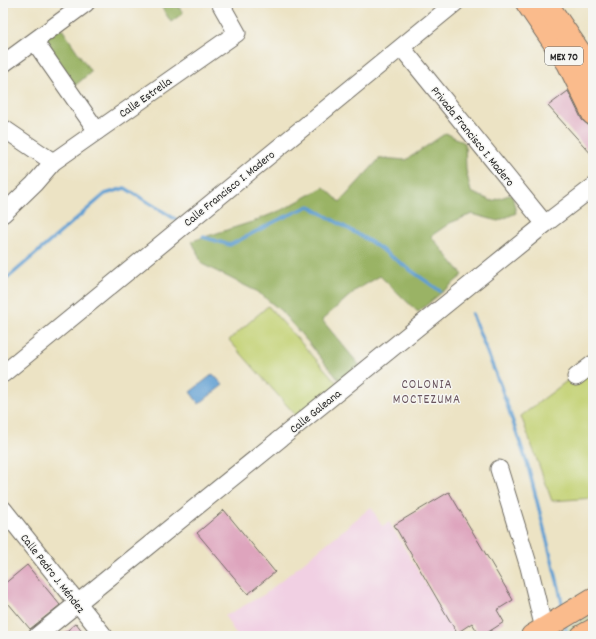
<svg xmlns="http://www.w3.org/2000/svg" width="596" height="639" font-family="Dekko,sans-serif">
  <style>
    .built { fill: #f1d0e3 }
    .green { fill: #c3d173; stroke: #777e4f }
    .forest { fill: #9ab365; stroke: #626f48 }
    .water { fill: #609fd2; stroke: #46657e }
    .lines { fill: none; stroke-linecap: round; stroke-linejoin: round }
    .stream { stroke: #609fd2; stroke-width: 3.5 }
    .building { fill: #dea4bd }
    .minor-casing { stroke: #6f6b61; stroke-width: 19 }
    .major-casing { stroke: #6f6b61; stroke-width: 24 }
    .minor { stroke: #fff; stroke-width: 17 }
    .major { stroke: #fabb8c; stroke-width: 22 }
    .labels { text-anchor: middle; stroke-width: 3; stroke-linejoin: round; paint-order: stroke }
    .shield { fill: #f6f6f2; stroke: #686867; stroke-width: 1 }
    .shield-label { font-size: 11px; font-weight: bold; fill: #2b2b2b }
    .street-label { font-size: 12px; fill: #2b2b2b; stroke: #f6f6f2 }
    .neighbourhood-label { font-size: 13px; letter-spacing: 1px; fill: #6a555e; stroke: #f6f6f2 }
  </style>
  <rect width="100%" height="100%" fill="#f6f6f2"/>
  <filter id="ink" filterUnits="userSpaceOnUse"><feTurbulence type="fractalNoise" baseFrequency=".025" numOctaves="2"/><feDisplacementMap in="SourceGraphic" scale="8" xChannelSelector="R" yChannelSelector="G"/><feConvolveMatrix kernelMatrix="1 2 1 2 8 2 1 2 1" color-interpolation-filters="sRGB"/></filter>
  <filter id="wash" filterUnits="userSpaceOnUse"><feTurbulence type="fractalNoise" baseFrequency=".012" numOctaves="4" result="noise"/><feDisplacementMap in="SourceGraphic" scale="16" xChannelSelector="R" yChannelSelector="G"/><feGaussianBlur stdDeviation="0.9" result="paint"/><feColorMatrix in="noise" values="0 0 0 0 0 0 0 0 0 0 0 0 0 0 0 0 0 1.4 0 .05"/><feComposite in="paint" operator="in"/></filter>
  <g filter="url(#wash)">
    <rect width="100%" height="100%" fill="#ece3c4"/>
    <polygon class="built" points="371,507 382,526 389,522 457,636 237,636 225,616 265,594"/>
    <g class="green">
      <polygon points="268,306 339,385 299,419 229,340"/>
      <polygon points="593,361 593,498 552,501 521,416"/>
      <polygon points="593,614 593,618 562,636 557,636 557,634"/>
    </g>
    <g class="forest">
      <polygon points="159,3 176,3 183,13 171,22"/>
      <polygon points="60,26 91,72 71,89 38,43"/>
      <polygon points="446,133 465,143 466,170 471,192 492,201 512,194 516,213 498,221 472,214 450,223 431,236 463,275 418,312 380,276 356,290 322,320 361,367 342,384 308,342 280,310 258,292 202,264 192,241 252,222 284,209 324,187 340,202 380,158 406,160"/>
    </g>
    <polygon class="water" points="213,374 223,385 199,404 190,392"/>
    <g class="lines">
      <g class="stream">
        <polyline points="203,237 230,245 278,220 309,206 371,242 440,291"/>
        <polyline points="3,282 105,194 125,188 180,222"/>
        <polyline points="472,314 501,387 528,466 559,588 563,609"/>
        <polyline points="565,625 567,636"/>
      </g>
    </g>
    <g id="blocks">
      <g class="building">
        <polygon points="568,91 582,120 588,125 593,135 593,156 548,106"/>
        <polygon points="449,492 513,600 497,610 504,622 482,636 480,636 472,623 457,633 394,525"/>
        <polygon points="224,510 275,572 248,594 197,533"/>
        <polygon points="27,565 60,605 30,629 3,597 3,585"/>
        <polygon points="76,623 86,636 61,636"/>
      </g>
    </g>
  </g>
  <g filter="url(#ink)">
    <use href="#blocks" fill-opacity="0" stroke="#6f6b61" stroke-width="1"/>
    <g class="lines">
      <defs>
        <g id="minor">
          <polyline points="35,42 97,131"/>
          <polyline points="402,48 545,224"/>
          <polyline points="3,64 86,3"/>
          <polyline points="3,128 53,162"/>
          <polyline points="3,214 34,184 53,162 237,33 220,3"/>
          <polyline points="3,374 455,3"/>
          <polyline points="576,377 593,364"/>
          <polyline points="499,469 529,567 544,629"/>
          <polyline points="3,509 104,636"/>
          <polyline points="37,636 545,224 593,187"/>
        </g>
        <g id="major">
          <polyline points="527,3 568,63 593,114"/>
          <polyline points="546,3 583,57 593,78"/>
          <polyline points="532,636 593,599"/>
          <polyline points="582,636 593,630"/>
        </g>
      </defs>
      <use href="#minor" class="minor-casing"/>
      <use href="#major" class="major-casing"/>
      <use href="#minor" class="minor"/>
      <use href="#major" class="major"/>
    </g>
  </g>
  <g class="labels">
    <rect class="shield" x="545" y="47" width="38" height="18" rx="3"/>
    <g class="shield-label">
      <text x="564" y="60">MEX 70</text>
    </g>
    <g class="street-label">
      <text transform="translate(145 97) rotate(-35)" y="4">Calle Estrella</text>
      <text transform="translate(473 136) rotate(51)" y="4">Privada Francisco I. Madero</text>
      <text transform="translate(229 188) rotate(-39)" y="4">Calle Francisco I. Madero</text>
      <text transform="translate(315 411) rotate(-39)" y="4">Calle Galeana</text>
      <text transform="translate(53 573) rotate(52)" y="4">Calle Pedro J. Méndez</text>
    </g>
    <g class="neighbourhood-label">
      <text x="427" y="388">COLONIA<tspan x="427" dy="15">MOCTEZUMA</tspan></text>
    </g>
  </g>
  <rect width="596" height="639" fill="none" stroke="#f6f6f2" stroke-width="16"/>
</svg>
